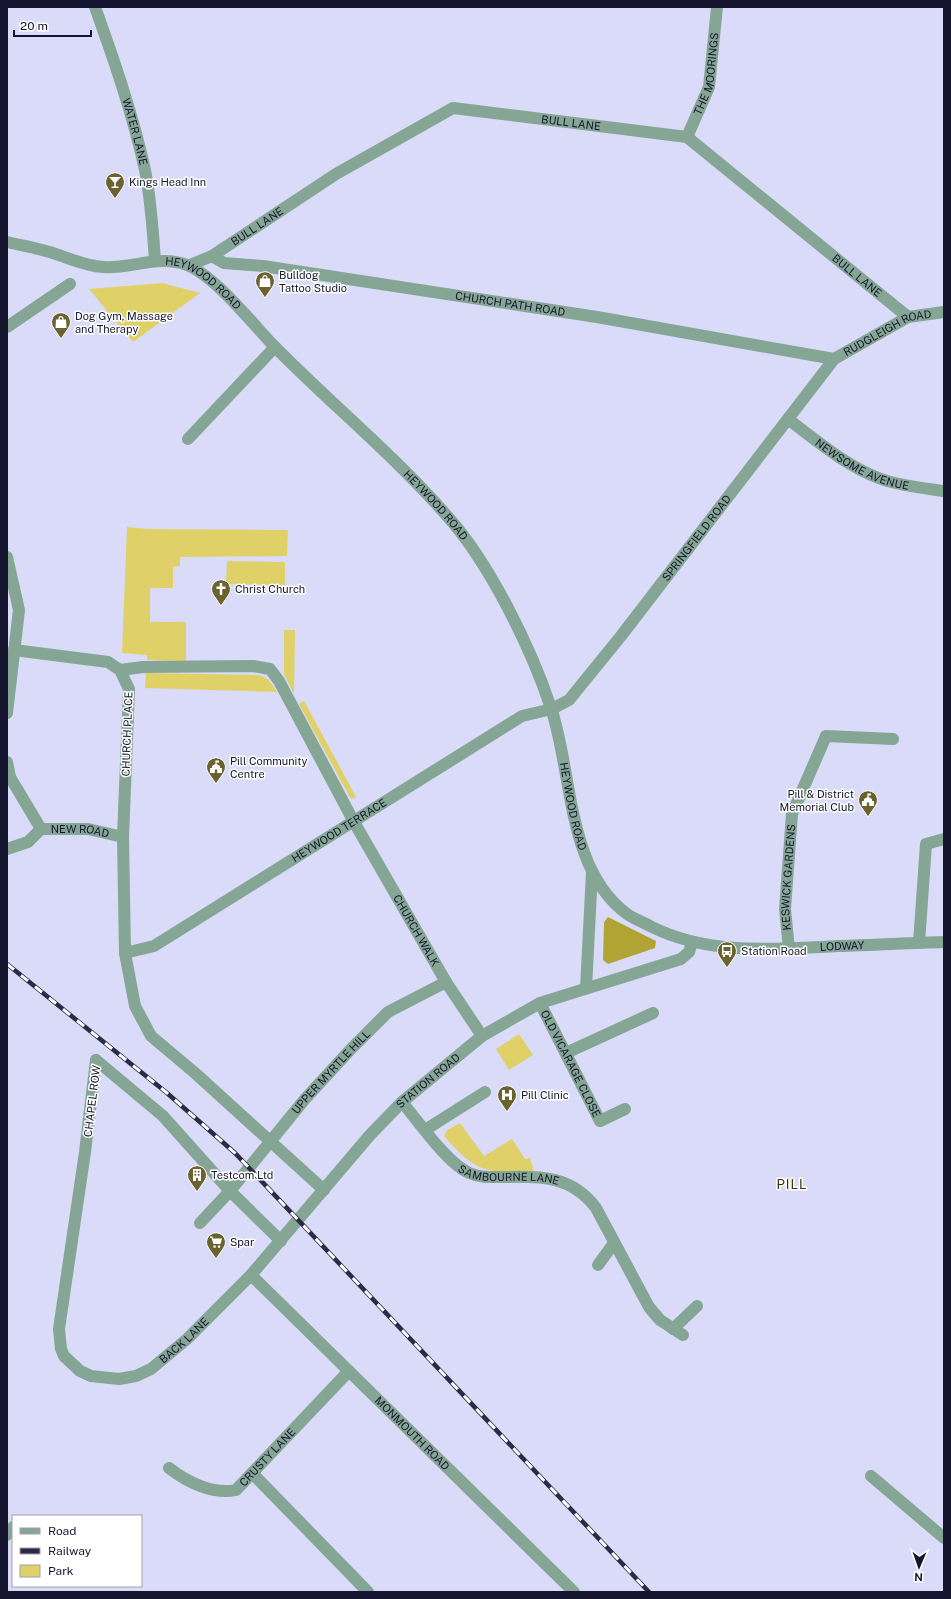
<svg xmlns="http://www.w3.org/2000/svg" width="951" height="1599" font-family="'Public Sans',sans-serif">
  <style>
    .green { fill: #dfd167 }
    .forest { fill: #b2a434 }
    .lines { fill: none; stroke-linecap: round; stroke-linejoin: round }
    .service { stroke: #85a694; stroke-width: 12 }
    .pedestrian { stroke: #85a694; stroke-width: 12 }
    .minor { stroke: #85a694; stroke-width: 12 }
    .tertiary { stroke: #85a694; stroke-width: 12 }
    .rail-casing { stroke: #2b2b45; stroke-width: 4.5 }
    .rail { stroke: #fff; stroke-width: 3; stroke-dasharray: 9; stroke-linecap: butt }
    .labels { text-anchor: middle; stroke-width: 3; stroke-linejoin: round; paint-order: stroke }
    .street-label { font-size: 11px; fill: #15152f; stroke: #fff }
    .poi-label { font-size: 11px; fill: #15152f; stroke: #fff; text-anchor: start }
    .quarter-label { font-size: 13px; letter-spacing: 1px; fill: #383207; stroke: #fff }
  </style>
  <rect width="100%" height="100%" fill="#d9dbf8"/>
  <g class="green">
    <polygon points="162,283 200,293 133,342 89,289"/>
    <polygon points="127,527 148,529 288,530 287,556 180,557 180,566 173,567 173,588 150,588 150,622 186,622 186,661 147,660 147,655 122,653"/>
    <polygon points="227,561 285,562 285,585 226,584"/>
    <polygon points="284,630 295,630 294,694 284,674"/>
    <polygon points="146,673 259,675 268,679 277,692 145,688"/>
    <polygon points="304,701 356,797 351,799 299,704"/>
    <polygon points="519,1034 533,1055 509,1070 496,1049"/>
    <path d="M460 1123 484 1156 512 1139 525 1159 530 1158 533 1168 532 1172C483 1172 477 1173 444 1136L447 1130Z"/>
  </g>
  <polygon class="forest" points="608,917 656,941 655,948 608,964 603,960 604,922"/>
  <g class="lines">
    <g class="service">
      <polyline points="188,439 275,347"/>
      <polyline points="120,670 143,667 253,666 270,669 279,681 354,822"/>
      <polyline points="919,943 926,844 944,839"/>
      <path id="s1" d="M789 949 785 909 792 814 826 736 893 739"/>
      <polyline points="566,1053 653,1013"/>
      <polyline points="425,1130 485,1092"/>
      <polyline points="252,1473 368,1592"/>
    </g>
    <polyline class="pedestrian" points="7,849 28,842 41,829"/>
    <g class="minor">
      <path id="s2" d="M95 7C114 60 133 115 145 170 151 200 153 231 155 261"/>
      <path id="s3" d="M687 137 709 87 717 7"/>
      <path id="s4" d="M212 256 336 174 453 108 687 137 908 317"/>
      <path id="s5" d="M190 265 212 256 224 263 263 266 597 317 834 359"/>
      <polyline points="7,327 70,284"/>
      <path id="s6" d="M788 419C817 441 846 466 881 479 901 486 923 488 944 491"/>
      <polyline points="7,557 19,610 7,713"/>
      <polyline points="14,650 108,662 120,670 129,689 123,837 125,953 135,1006 151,1036 195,1073 324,1190"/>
      <path id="s7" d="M7 762 10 777 41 829H88L123 837"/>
      <path id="s8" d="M354 822 446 982 482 1036"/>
      <path id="s9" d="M125 953 154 946 522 716 552 709 569 700 621 636 834 359 908 317 944 312"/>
      <polyline points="586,988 592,872"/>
      <path id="s10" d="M540 1003 600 1121 625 1109"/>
      <path id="s11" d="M96 1060 85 1152 59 1329 61 1349 64 1356 80 1371 91 1376 119 1379 136 1376 151 1369 187 1339 251 1275 370 1135 402 1102 482 1036 540 1003 681 959 689 952 692 943"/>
      <polyline points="96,1060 163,1116 230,1191 281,1241"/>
      <path id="s12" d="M402 1102C418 1121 447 1163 469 1173 481 1178 492 1177 505 1177 542 1176 572 1176 596 1208L649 1307 660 1320 683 1335"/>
      <path id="s13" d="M200 1223 230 1191 305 1099 351 1049 388 1012 446 982"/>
      <polyline points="598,1265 614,1243"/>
      <path id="s14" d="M251 1275 574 1592"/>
      <polyline points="673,1329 697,1306"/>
      <path id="s15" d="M169 1468C187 1482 213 1495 236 1490L349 1371"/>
      <polyline points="871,1476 944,1538"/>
      <polyline points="7,1535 13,1527"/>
    </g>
    <path class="tertiary" id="s16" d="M7 242C20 245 33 247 46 251 65 256 83 266 103 267 131 269 160 254 187 265 215 276 252 323 274 346 331 404 395 456 448 517 490 564 531 648 551 708 573 773 566 869 627 914 634 919 643 922 650 926 709 956 775 949 838 946 874 945 909 943 944 942"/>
    <defs>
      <polyline id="rail" points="7,964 167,1093 235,1153 649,1592"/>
    </defs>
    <use href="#rail" class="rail-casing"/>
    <use href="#rail" class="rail"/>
  </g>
  <defs>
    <symbol id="bar-pin" viewBox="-11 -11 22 30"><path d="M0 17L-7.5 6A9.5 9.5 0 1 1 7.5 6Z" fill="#6a6330" stroke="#fff"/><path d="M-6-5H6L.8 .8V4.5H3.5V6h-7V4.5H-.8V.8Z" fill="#fff"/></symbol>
    <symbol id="shop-pin" viewBox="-11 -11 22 30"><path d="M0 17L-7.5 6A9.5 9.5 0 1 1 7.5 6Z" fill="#6a6330" stroke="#fff"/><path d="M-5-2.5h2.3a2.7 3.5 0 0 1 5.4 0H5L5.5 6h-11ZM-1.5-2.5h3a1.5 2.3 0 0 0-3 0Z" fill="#fff"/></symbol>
    <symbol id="church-pin" viewBox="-11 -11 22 30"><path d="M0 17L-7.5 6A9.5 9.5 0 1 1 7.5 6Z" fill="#6a6330" stroke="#fff"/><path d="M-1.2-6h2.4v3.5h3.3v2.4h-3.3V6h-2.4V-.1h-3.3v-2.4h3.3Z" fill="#fff"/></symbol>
    <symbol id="civic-pin" viewBox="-11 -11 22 30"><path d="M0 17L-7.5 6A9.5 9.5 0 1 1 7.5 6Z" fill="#6a6330" stroke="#fff"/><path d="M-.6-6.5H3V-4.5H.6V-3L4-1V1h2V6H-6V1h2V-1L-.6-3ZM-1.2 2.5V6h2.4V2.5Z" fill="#fff"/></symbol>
    <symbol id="bus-pin" viewBox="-11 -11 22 30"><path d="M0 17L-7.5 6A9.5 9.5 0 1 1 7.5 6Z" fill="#6a6330" stroke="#fff"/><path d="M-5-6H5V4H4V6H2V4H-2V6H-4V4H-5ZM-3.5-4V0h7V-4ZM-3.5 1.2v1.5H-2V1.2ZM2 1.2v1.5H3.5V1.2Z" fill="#fff"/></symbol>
    <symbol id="hospital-pin" viewBox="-11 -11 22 30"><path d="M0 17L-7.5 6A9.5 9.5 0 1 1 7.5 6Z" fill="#6a6330" stroke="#fff"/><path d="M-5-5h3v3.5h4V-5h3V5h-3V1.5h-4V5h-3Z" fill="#fff"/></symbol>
    <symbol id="building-pin" viewBox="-11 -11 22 30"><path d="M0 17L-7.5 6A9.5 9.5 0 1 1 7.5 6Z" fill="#6a6330" stroke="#fff"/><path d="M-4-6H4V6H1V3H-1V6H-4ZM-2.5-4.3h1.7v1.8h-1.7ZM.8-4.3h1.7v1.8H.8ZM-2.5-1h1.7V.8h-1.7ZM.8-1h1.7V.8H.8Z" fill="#fff"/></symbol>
    <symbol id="supermarket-pin" viewBox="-11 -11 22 30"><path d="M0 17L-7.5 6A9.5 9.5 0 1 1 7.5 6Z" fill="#6a6330" stroke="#fff"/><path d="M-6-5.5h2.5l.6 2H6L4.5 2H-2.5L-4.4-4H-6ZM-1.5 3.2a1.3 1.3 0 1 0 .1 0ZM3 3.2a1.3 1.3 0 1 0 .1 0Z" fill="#fff"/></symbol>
  </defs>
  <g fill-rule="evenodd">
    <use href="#bar-pin" x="104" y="171" width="22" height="30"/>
    <use href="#shop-pin" x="254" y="270" width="22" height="30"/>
    <use href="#shop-pin" x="50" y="311" width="22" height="30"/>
    <use href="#church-pin" x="210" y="578" width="22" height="30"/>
    <use href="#civic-pin" x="205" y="756" width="22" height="30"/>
    <use href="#civic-pin" x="857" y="789" width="22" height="30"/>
    <use href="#bus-pin" x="716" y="940" width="22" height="30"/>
    <use href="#hospital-pin" x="496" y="1084" width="22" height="30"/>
    <use href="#building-pin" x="186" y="1164" width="22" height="30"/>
    <use href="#supermarket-pin" x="205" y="1231" width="22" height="30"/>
  </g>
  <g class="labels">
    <g class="street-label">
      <text dy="4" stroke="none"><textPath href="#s3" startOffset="67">THE MOORINGS</textPath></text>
      <text dy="4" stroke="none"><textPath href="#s4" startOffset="402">BULL LANE</textPath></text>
      <text dy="4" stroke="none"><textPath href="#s2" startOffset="131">WATER LANE</textPath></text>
      <text dy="4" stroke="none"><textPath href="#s4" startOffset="54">BULL LANE</textPath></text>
      <text dy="4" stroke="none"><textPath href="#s4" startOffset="738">BULL LANE</textPath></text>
      <text dy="4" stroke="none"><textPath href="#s16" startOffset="207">HEYWOOD ROAD</textPath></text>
      <text dy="4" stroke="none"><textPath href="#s5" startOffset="327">CHURCH PATH ROAD</textPath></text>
      <text dy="4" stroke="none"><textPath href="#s9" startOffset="1006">RUDGLEIGH ROAD</textPath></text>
      <text dy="4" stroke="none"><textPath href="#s6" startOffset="88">NEWSOME AVENUE</textPath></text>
      <text dy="4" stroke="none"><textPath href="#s16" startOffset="531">HEYWOOD ROAD</textPath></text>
      <text dy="4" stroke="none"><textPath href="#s9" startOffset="720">SPRINGFIELD ROAD</textPath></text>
      <text transform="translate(127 734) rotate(-88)" y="4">CHURCH PLACE</text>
      <text dy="4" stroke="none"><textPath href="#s16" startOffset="867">HEYWOOD ROAD</textPath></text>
      <text dy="4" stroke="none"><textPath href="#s9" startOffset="248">HEYWOOD TERRACE</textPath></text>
      <text dy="4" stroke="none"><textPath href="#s7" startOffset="115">NEW ROAD</textPath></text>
      <text dy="4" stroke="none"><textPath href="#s1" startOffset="72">KESWICK GARDENS</textPath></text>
      <text dy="4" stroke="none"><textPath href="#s8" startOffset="125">CHURCH WALK</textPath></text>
      <text dy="4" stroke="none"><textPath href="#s16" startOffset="1212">LODWAY</textPath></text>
      <text dy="4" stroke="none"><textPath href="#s10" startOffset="68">OLD VICARAGE CLOSE</textPath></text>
      <text dy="4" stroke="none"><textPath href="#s13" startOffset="200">UPPER MYRTLE HILL</textPath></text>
      <text dy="4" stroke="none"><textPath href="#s11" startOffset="796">STATION ROAD</textPath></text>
      <text transform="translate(92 1101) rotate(-83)" y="4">CHAPEL ROW</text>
      <text dy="4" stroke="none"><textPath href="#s12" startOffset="138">SAMBOURNE LANE</textPath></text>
      <text dy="4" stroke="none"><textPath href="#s11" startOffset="439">BACK LANE</textPath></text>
      <text dy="4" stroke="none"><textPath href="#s14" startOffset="226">MONMOUTH ROAD</textPath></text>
      <text dy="4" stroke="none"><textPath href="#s15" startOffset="118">CRUSTY LANE</textPath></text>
    </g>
    <g class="poi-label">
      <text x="129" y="186">Kings Head Inn</text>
      <text x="279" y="279">Bulldog<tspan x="279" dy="13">Tattoo Studio</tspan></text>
      <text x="75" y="320">Dog Gym, Massage<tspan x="75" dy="13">and Therapy</tspan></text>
      <text x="235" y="593">Christ Church</text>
      <text x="230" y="765">Pill Community<tspan x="230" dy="13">Centre</tspan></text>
      <text x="854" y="798" text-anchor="end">Pill &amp; District<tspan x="854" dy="13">Memorial Club</tspan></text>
      <text x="741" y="955">Station Road</text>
      <text x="521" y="1099">Pill Clinic</text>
      <text x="211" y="1179">Testcom Ltd</text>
      <text x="230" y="1246">Spar</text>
    </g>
    <g class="quarter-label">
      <text x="792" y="1189">PILL</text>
    </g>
  </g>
  <rect width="951" height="1599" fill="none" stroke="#15152f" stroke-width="16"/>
  <rect x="12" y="1515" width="130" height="72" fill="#ffffff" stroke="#a1a1ac"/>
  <rect x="20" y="1528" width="20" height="6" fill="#85a694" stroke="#a1a1ac"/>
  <text x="48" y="1535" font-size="12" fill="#15152f">Road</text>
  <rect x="20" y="1548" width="20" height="6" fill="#2b2b45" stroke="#a1a1ac"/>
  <text x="48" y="1555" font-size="12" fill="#15152f">Railway</text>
  <rect x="20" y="1565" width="20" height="12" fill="#dfd167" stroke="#a1a1ac"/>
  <text x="48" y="1575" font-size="12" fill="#15152f">Park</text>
  <g transform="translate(919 1567) rotate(182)" stroke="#ffffff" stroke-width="3" paint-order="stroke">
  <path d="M0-3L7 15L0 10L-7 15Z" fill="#15152f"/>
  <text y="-6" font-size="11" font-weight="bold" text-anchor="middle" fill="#15152f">N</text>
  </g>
  <path d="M14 30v6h77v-6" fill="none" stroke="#15152f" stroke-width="2"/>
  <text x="20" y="30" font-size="12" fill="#15152f" stroke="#ffffff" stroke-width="3" paint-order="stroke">20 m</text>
</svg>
